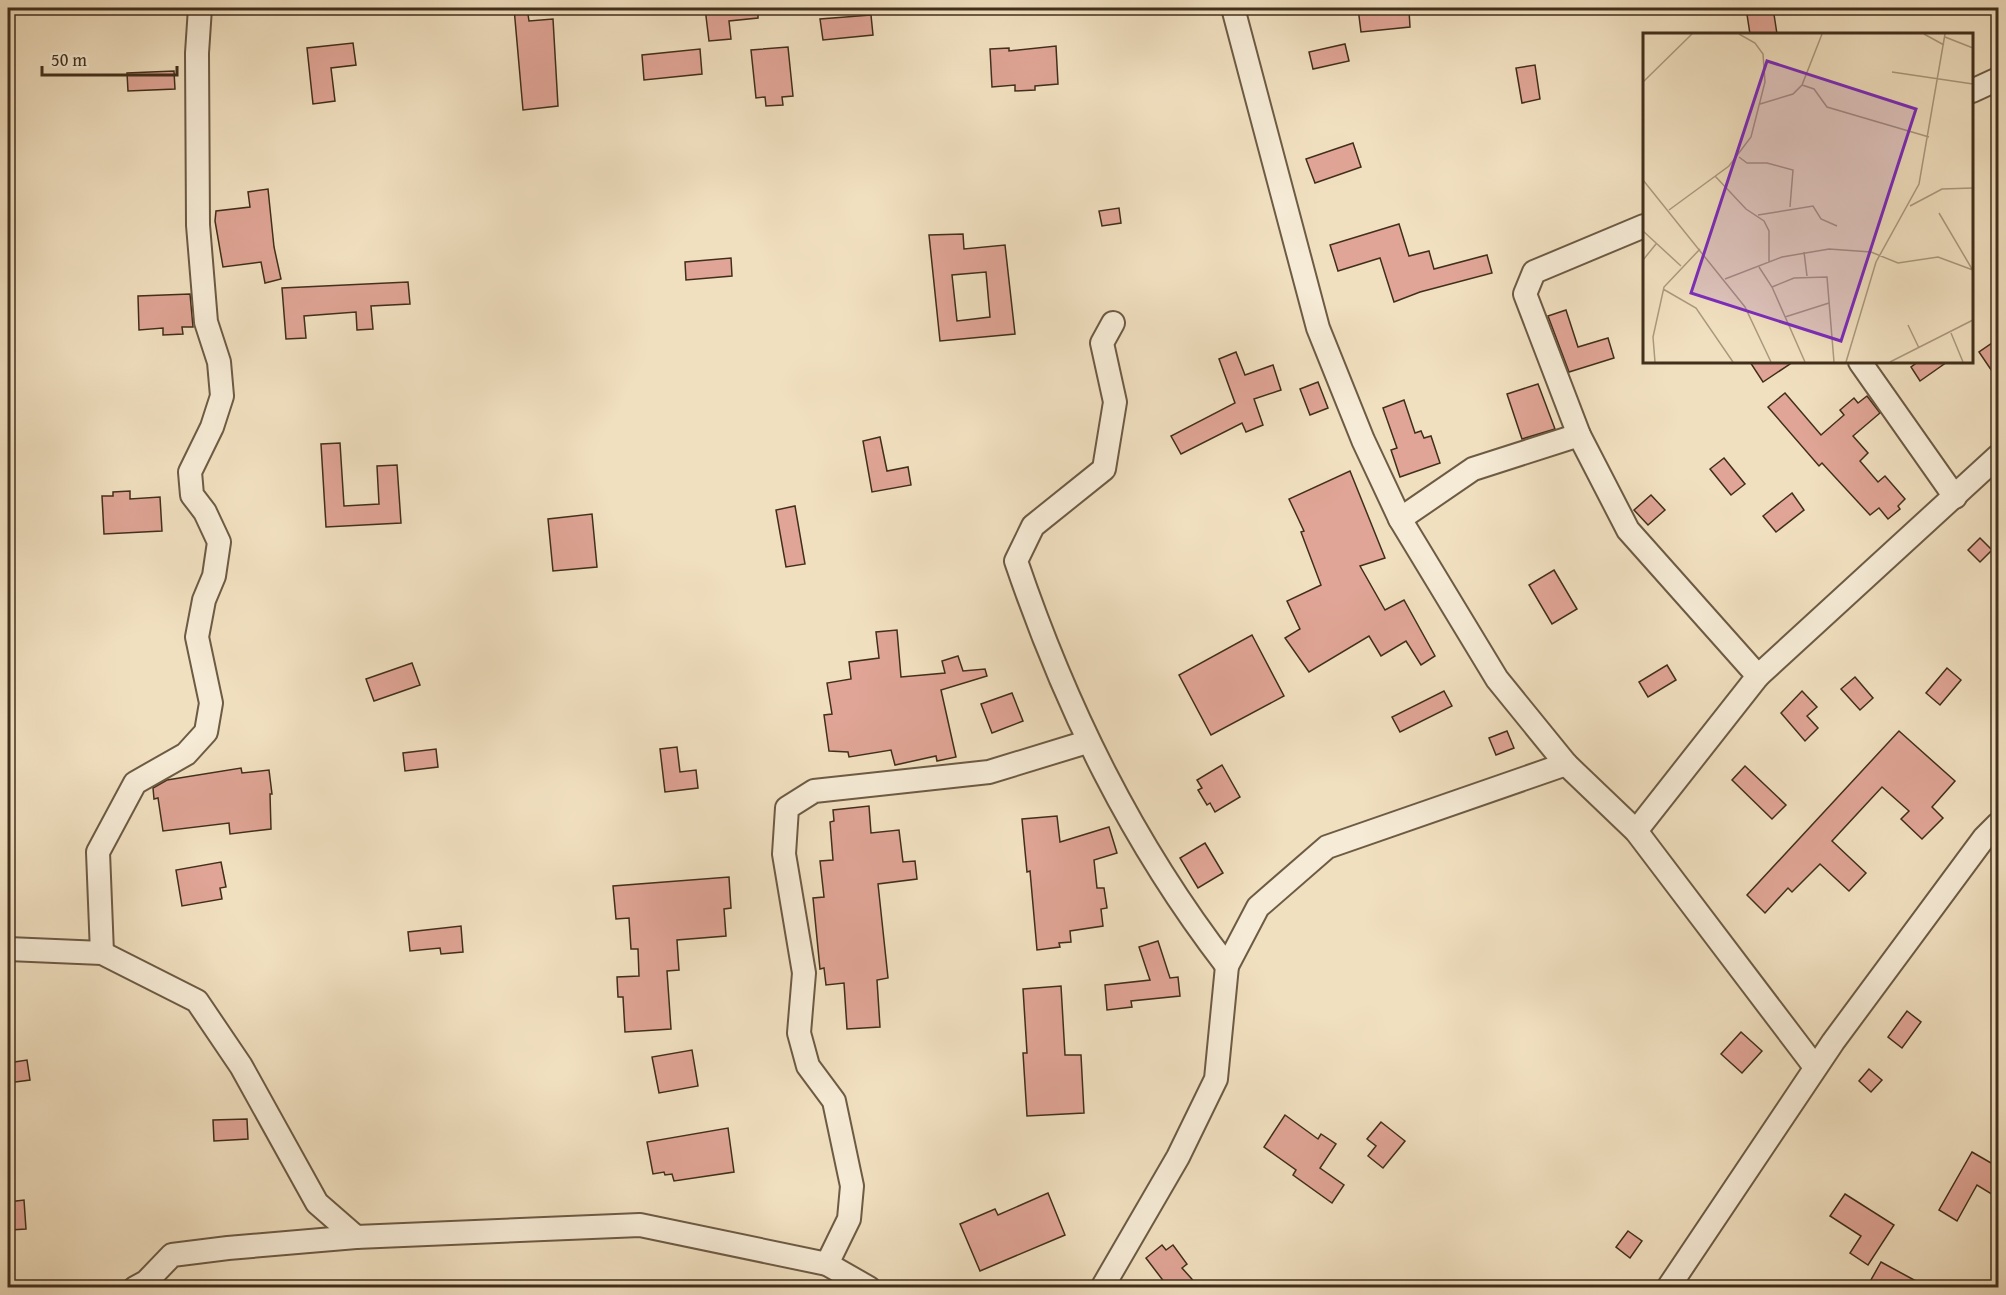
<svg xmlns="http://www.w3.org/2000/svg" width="2006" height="1295" font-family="'Gentium Book Plus',serif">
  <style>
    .building { fill: #e0a596; stroke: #412f1b; stroke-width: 1.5; fill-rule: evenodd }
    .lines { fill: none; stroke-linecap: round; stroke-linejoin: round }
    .street-casing { stroke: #6d5b44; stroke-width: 26 }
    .street { stroke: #f6ebd6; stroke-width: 22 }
    .inset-road { fill: none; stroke: #ab997e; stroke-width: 1.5 }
    .view { fill: #7b2cbf; fill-opacity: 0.15; stroke: #7b2cbf; stroke-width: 3 }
    .inset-edge { fill: none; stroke: #412f1b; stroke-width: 3 }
  </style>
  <rect width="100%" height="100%" fill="#f1e0c0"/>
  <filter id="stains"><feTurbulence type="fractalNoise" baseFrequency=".00333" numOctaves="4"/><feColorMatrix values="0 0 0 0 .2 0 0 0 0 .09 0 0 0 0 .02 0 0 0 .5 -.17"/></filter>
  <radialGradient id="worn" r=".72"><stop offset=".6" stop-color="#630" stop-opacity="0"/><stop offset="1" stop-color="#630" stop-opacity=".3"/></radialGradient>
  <g class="building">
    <polygon points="514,8 527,8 529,21 553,19 558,106 523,110"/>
    <polygon points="705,8 758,8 758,18 729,21 731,39 709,41"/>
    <polygon points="1358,8 1377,8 1378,14 1409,10 1410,27 1361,32"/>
    <polygon points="1746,8 1773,8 1777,34 1750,34"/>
    <polygon points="871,15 873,35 823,40 820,19"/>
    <polygon points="353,43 356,65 331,68 335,101 313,104 307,48"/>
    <polygon points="1345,44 1349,61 1313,69 1309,52"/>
    <polygon points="1056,46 1058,84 1035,86 1035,90 1015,91 1015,85 992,87 990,49 1009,48 1009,51"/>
    <polygon points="788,47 793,96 782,97 783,105 766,106 765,97 756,98 751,50"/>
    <polygon points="700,49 702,74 644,80 642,55"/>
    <polygon points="1535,65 1540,99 1522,103 1516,68"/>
    <polygon points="174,71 175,89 128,91 127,73"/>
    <polygon points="1353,143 1361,167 1315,183 1306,159"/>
    <polygon points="268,189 274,247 281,279 265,283 261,262 223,267 215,221 216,211 250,207 248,192"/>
    <polygon points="1119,208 1121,223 1102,226 1099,211"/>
    <polygon points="1399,224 1409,256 1429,251 1434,269 1487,255 1492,273 1420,292 1394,302 1380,258 1338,271 1330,245"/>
    <path d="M963 234 964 249 1005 245 1015 334 940 341 929 235ZM986 272 990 317 957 321 952 275Z"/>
    <polygon points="731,258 732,276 686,280 685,262"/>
    <polygon points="408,282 410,304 371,306 373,329 357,330 356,312 304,316 306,338 286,339 282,288"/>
    <polygon points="190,294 193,327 182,327 183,334 163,335 163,328 139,330 138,296"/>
    <polygon points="1566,310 1578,347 1608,338 1614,358 1569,372 1548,316"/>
    <polygon points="1998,339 1998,380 1979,352"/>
    <polygon points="1236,352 1245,375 1273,365 1281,390 1254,399 1263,425 1246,432 1242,423 1181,454 1171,436 1235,403 1219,359"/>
    <polygon points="1750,362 1793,362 1763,382"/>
    <polygon points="1918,362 1947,362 1920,381 1911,367"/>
    <polygon points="1318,382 1328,408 1310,415 1300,389"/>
    <polygon points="1538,384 1555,429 1522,439 1507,394"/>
    <polygon points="1785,393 1821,435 1844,415 1840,410 1854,398 1858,403 1867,396 1880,413 1853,436 1868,453 1860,461 1878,482 1885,476 1905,499 1898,506 1900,509 1888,519 1879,508 1870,515 1822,463 1819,466 1768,407"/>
    <polygon points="1404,400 1415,433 1421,431 1424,438 1431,436 1440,463 1400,477 1391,450 1397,448 1383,408"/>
    <polygon points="880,437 887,471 908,467 911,485 872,492 863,441"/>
    <polygon points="340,443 344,506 379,504 377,466 397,465 401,523 326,527 321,444"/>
    <polygon points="1724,458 1745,484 1731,495 1710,469"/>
    <polygon points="1350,471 1385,558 1360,566 1385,610 1404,600 1435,656 1421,665 1406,641 1381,656 1369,636 1309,672 1285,638 1300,629 1287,601 1321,585 1301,532 1304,531 1289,499"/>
    <polygon points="130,491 130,499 160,497 162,531 104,534 102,496 113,496 113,492"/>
    <polygon points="1792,493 1804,510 1776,532 1763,516"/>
    <polygon points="1651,495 1665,510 1648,525 1634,510"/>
    <polygon points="795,506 805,564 786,567 776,510"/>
    <polygon points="592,514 597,567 553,571 548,519"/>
    <polygon points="1980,538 1992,550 1980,562 1968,550"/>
    <polygon points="1554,570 1577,609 1552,624 1529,585"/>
    <polygon points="897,630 901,677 945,673 942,661 958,656 963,671 985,669 987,676 941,690 956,757 937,761 936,756 895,765 891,750 849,757 848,752 829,751 824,715 832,714 827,683 851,679 849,662 879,658 876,632"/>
    <polygon points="1252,635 1284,696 1211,735 1179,675"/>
    <polygon points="412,663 420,685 374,701 366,679"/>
    <polygon points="1667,665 1676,680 1648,697 1639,682"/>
    <polygon points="1947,668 1961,680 1940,705 1926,693"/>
    <polygon points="1855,677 1873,698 1860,710 1841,689"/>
    <polygon points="1444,691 1452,706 1400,732 1392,717"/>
    <polygon points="1802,691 1817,707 1807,716 1818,728 1805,741 1781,713"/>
    <polygon points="1012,693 1023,721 992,733 981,704"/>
    <polygon points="1507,731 1514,748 1496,755 1489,738"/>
    <polygon points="1899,731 1955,781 1932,807 1943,818 1922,839 1901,819 1909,811 1882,787 1832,841 1866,873 1849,891 1820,864 1792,892 1788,888 1765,913 1747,895"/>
    <polygon points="677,747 680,772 696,770 698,788 665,792 660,749"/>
    <polygon points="436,749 438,767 405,771 403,753"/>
    <polygon points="1222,765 1240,797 1215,812 1210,803 1207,805 1198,790 1202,788 1197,780"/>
    <polygon points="1745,766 1786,805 1772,819 1732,780"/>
    <polygon points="241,768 242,773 269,770 272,794 270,794 271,829 230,834 229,823 163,831 158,798 154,799 153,788 167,780"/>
    <polygon points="869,806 871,833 899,830 903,862 915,861 917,879 878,884 888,978 877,980 880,1027 847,1029 844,983 826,985 824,968 820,969 813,898 824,897 820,861 833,860 830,822 834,821 833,810"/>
    <polygon points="1057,816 1060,842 1109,827 1117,853 1094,860 1097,888 1104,888 1107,908 1101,909 1103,926 1070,931 1071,942 1059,943 1060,947 1037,950 1030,871 1027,872 1022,819"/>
    <polygon points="1205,843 1223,873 1198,888 1180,858"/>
    <polygon points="221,862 226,887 220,888 222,899 182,906 176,870"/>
    <polygon points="729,877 731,908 724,909 726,936 677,940 679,970 667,971 671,1029 625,1032 623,997 618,997 617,977 639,976 638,949 631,949 629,918 616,919 613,886"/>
    <polygon points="461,926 463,952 441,954 440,948 410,951 408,932"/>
    <polygon points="1158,941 1170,978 1178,977 1180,996 1131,1001 1132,1007 1107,1010 1105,985 1150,980 1139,947"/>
    <polygon points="1061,986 1065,1055 1081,1055 1084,1113 1027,1116 1023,1053 1027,1053 1023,989"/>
    <polygon points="1907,1011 1921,1022 1902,1048 1888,1037"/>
    <polygon points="1741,1032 1762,1051 1742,1073 1721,1054"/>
    <polygon points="692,1050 698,1086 659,1093 652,1057"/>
    <polygon points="27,1060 30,1080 8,1083 8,1063"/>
    <polygon points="1869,1069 1882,1080 1871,1092 1859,1081"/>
    <polygon points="1285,1115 1318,1139 1321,1134 1336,1144 1320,1168 1344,1185 1332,1203 1293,1175 1296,1170 1264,1147"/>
    <polygon points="247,1119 248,1139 214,1141 213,1120"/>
    <polygon points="1381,1122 1405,1141 1383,1168 1368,1156 1376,1146 1367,1139"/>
    <polygon points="728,1128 734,1172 674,1181 672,1174 665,1175 664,1172 653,1174 647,1142"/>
    <polygon points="1972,1152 1998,1167 1998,1198 1977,1185 1957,1221 1939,1210"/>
    <polygon points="1048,1193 1065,1235 980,1271 960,1224 995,1209 998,1215"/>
    <polygon points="1845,1194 1894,1225 1868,1265 1850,1253 1861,1236 1830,1216"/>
    <polygon points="24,1200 26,1229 10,1230 8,1202"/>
    <polygon points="1628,1231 1642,1241 1630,1258 1616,1247"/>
    <polygon points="1162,1245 1166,1250 1173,1245 1187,1264 1182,1268 1199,1287 1168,1287 1146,1258"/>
    <polygon points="1881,1262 1927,1287 1867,1287"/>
  </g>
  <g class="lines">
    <defs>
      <g id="street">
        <polyline points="1233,8 1318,328 1363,440 1400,519 1497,679 1566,764 1636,831 1815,1067"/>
        <polyline points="1972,91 1998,79"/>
        <polyline points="1644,226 1534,272 1525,294 1579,435 1628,530 1758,676"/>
        <path d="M1113 323 1102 343 1115 402 1104 469 1033 526 1016 561C1066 708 1132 843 1227 966"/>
        <polyline points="1860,362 1955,497"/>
        <polyline points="1400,519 1473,469 1579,435"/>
        <polyline points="1636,831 1758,676 1998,456"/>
        <polyline points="8,949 102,953 197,1001 241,1066 317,1203 356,1237"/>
        <polyline points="102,953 98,852 135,783 186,754 206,732 211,703 197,637 204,600 214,576 219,542 205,512 192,495 190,472 212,427 222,396 219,362 206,322 198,225 197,53 200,8"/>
        <polyline points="827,1264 849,1219 852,1186 834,1101 808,1066 799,1033 804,973 784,854 787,808 814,791 989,772 1087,742"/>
        <polyline points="135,1288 146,1282 172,1255 228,1248 356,1237 640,1225 827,1264 869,1288"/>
        <polyline points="1102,1288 1178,1157 1216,1079 1227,966 1258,907 1327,847 1566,764"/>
        <polyline points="1668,1288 1833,1042 1984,838 1998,824"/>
      </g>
    </defs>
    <use href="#street" class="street-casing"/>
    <use href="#street" class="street"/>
  </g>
  <g transform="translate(1643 33)">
    <rect width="330" height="330" fill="#f1e0c0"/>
    <path class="inset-road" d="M281 1 301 12M302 4 330 15M249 39 330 51M0 49 49 1M159 52 171 56 184 74 286 104M117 71 150 61 159 52 179 1M96 124 104 130H124L150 137 147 174M72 143 103 176 121 188 126 198V229M0 147 102 274 128 329M267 173 299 156 330 155M26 177 86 133 108 104 122 49 120 21 112 10 96 1M296 180 329 236M115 182 170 173 178 186 194 193M0 198 38 233M161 219 164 243M0 227 13 211M116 234 129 254 162 329M82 246 139 224 186 216 228 219 255 230 295 224 330 237M129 254 151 245 184 244 191 329M20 256 53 275 90 329M142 284 186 270M265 292 276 315M308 300 320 329M12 329 10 304 21 254 57 216M203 329 233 229 276 151 302 1M247 329 330 287"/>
    <path class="view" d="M124 28 273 76 198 308 48 260Z"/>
    <rect width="330" height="330" class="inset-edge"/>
  </g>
  <rect width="2006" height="1295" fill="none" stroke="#f1e0c0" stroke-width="30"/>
  <rect x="9" y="9" width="1988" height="1277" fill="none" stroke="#412f1b" stroke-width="3"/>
  <rect x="15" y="15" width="1976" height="1265" fill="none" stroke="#412f1b" stroke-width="1.5"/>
  <path d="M42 66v9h135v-9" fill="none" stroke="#412f1b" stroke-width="3"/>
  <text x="51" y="66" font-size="18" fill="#412f1b" stroke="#f6ebd6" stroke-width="4.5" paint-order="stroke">50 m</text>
  <rect width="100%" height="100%" filter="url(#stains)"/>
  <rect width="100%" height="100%" fill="url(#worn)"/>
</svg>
